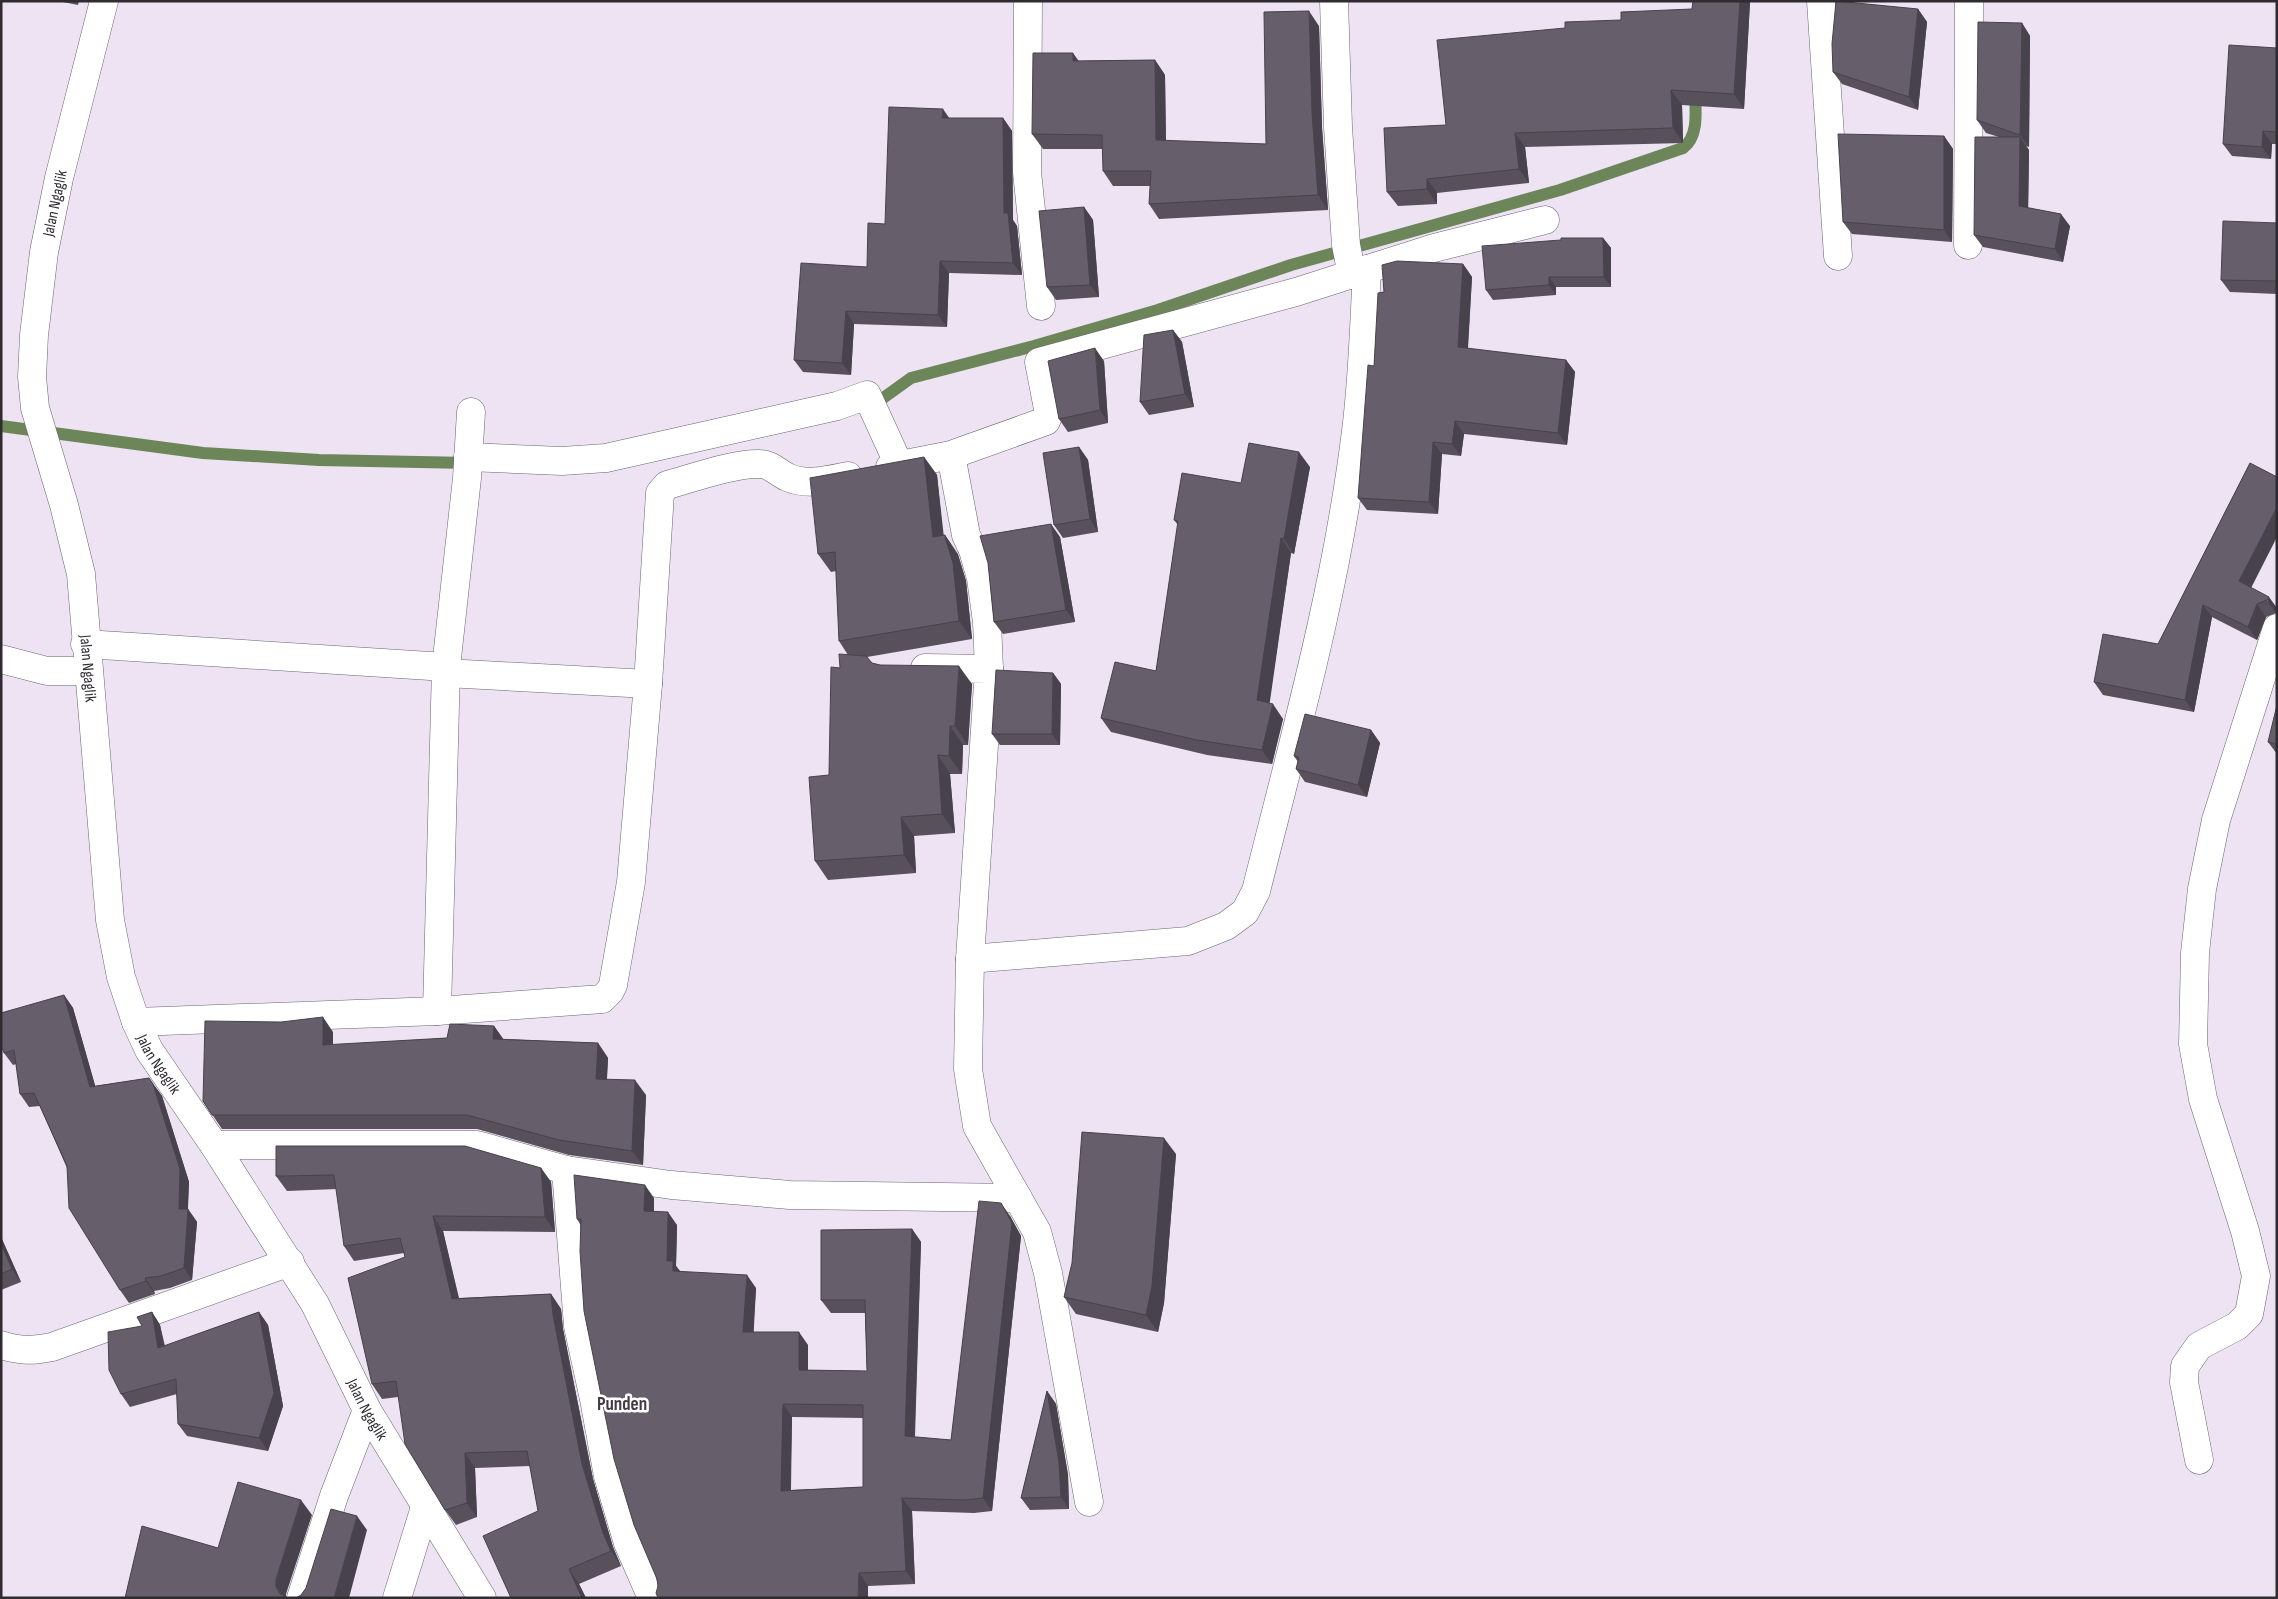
<svg xmlns="http://www.w3.org/2000/svg" width="2278" height="1599" font-family="'Sofia Sans Condensed',sans-serif">
  <style>
    .lines { fill: none; stroke-linecap: round; stroke-linejoin: round }
    .stream { stroke: #6c8659; stroke-width: 12 }
    .street-casing { stroke: #6c6471; stroke-width: 29 }
    .street { stroke: #fff; stroke-width: 28 }
    .wall { fill: #58515c; fill-rule: evenodd }
    .shaded-wall { fill: #47424b }
    .building { fill: #665e6b; stroke: #47424b; fill-rule: evenodd }
    .labels { text-anchor: middle; stroke-width: 5; stroke-linejoin: round; paint-order: stroke }
    .street-label { font-size: 16px; fill: #2f2b31; stroke: #fff }
    .quarter-label { font-size: 19px; font-weight: bold; fill: #423a46; stroke: #fff }
  </style>
  <rect width="100%" height="100%" fill="#ede3f3"/>
  <g class="lines">
    <g class="stream">
      <path d="M868 404 879 401 911 378 1034 346 1158 310 1291 265 1560 190 1683 148C1700 136 1695 108 1695 89"/>
      <polyline points="1,426 203,453 319,460 469,463"/>
    </g>
    <defs>
      <g id="street">
        <path id="s1" d="M104 1 59 178 44 252 34 335 32 377 35 408 64 505 81 574 110 920 121 977 136 1022 149 1050 214 1145 315 1304 367 1410 482 1598"/>
        <polyline points="1028,1 1027,172 1041,306"/>
        <polyline points="1334,1 1338,127 1346,245 1352,275"/>
        <polyline points="1821,1 1838,256"/>
        <polyline points="1968,245 1969,1"/>
        <polyline points="951,455 966,535 973,550 981,578 987,622 989,669"/>
        <polyline points="468,457 562,461 606,458 837,406 867,395 899,465"/>
        <polyline points="890,467 951,455 1046,421 1049,414 1039,362 1296,292 1434,248 1545,220"/>
        <polyline points="85,644 446,667"/>
        <polyline points="1,659 47,671 88,671"/>
        <polyline points="925,668 989,669 970,959 968,1069 977,1126 1037,1232 1048,1273 1089,1502"/>
        <polyline points="446,673 648,684"/>
        <path d="M970 959 1188 941 1226 926 1245 912 1256 891C1294 739 1337 587 1356 431 1363 377 1364 322 1367 269"/>
        <polyline points="437,1011 446,667 467,478 471,412"/>
        <path d="M136 1022 437 1011 602 999 610 991 613 985 631 882 648 684 660 493 667 485C693 478 734 463 760 464 771 464 778 473 787 477 806 486 828 480 848 476"/>
        <polyline points="214,1145 477,1145 566,1170 671,1185 790,1195 1018,1198"/>
        <polyline points="566,1170 578,1326 594,1399 608,1476 628,1543 652,1598"/>
        <path d="M1 1345C20 1351 33 1351 52 1347L290 1262"/>
        <polyline points="2199,1460 2184,1382 2185,1366 2199,1346 2237,1326 2249,1314 2256,1276 2245,1231 2203,1099 2193,1044 2195,953 2202,889 2216,820 2277,628"/>
        <polyline points="301,1598 334,1496 367,1410"/>
        <polyline points="397,1598 426,1504"/>
      </g>
    </defs>
    <use href="#street" class="street-casing"/>
    <use href="#street" class="street"/>
  </g>
  <g class="wall">
    <polygon points="58,1 79,1 78,5"/>
    <polygon points="1693,1 1750,1 1750,2 1744,109 1682,105 1683,143 1525,147 1529,183 1437,193 1437,204 1398,206 1387,192 1446,125 1565,28 1621,20 1692,9"/>
    <polygon points="1918,9 1927,22 1918,110 1842,84 1833,72"/>
    <polygon points="2022,23 2030,36 2029,147 2026,146 2029,150 2028,208 2070,226 2063,262 1983,247 1974,235 1999,137 1986,133 1977,120"/>
    <polygon points="1319,26 1322,128 1328,210 1159,219 1149,204 1150,186 1113,186 1103,171 1103,149 1043,149 1032,134 1078,61 1155,60 1165,75 1166,141 1266,144"/>
    <polygon points="2277,48 2277,144 2272,144 2271,159 2232,156 2223,144"/>
    <polygon points="949,118 1003,118 1012,131 1013,220 1017,226 1022,275 949,273 947,327 854,324 851,375 803,372 794,360 867,267 885,224"/>
    <polygon points="1944,136 1953,149 1952,242 1852,234 1843,222"/>
    <polygon points="1084,207 1093,220 1099,297 1056,300 1047,287"/>
    <polygon points="2277,223 2277,294 2230,292 2221,280"/>
    <polygon points="1603,238 1611,248 1611,287 1556,287 1556,295 1493,300 1486,290"/>
    <polygon points="1463,264 1472,277 1468,349 1566,360 1575,372 1567,445 1464,434 1461,456 1442,454 1438,514 1367,510 1358,498 1384,292"/>
    <polygon points="1173,330 1182,342 1194,407 1149,415 1140,402"/>
    <polygon points="1104,361 1108,423 1068,432 1059,419"/>
    <polygon points="1079,447 1088,460 1098,532 1063,538 1054,525"/>
    <polygon points="924,457 937,475 943,536 945,535 958,554 966,581 972,639 867,657 872,663 880,665 972,684 968,745 963,745 962,774 950,774 955,833 914,836 916,873 828,880 815,861 829,775 840,668 848,655 839,641 836,571 831,572 818,554"/>
    <polygon points="2250,463 2251,588 2277,608 2276,613 2266,617 2257,640 2212,617 2194,712 2103,695 2094,682 2158,644"/>
    <polygon points="1310,467 1294,554 1291,553 1269,703 1283,719 1272,764 1207,755 1111,732 1101,718 1156,671 1178,525 1174,520 1241,483"/>
    <polygon points="1060,537 1075,622 1003,634 994,622 988,563"/>
    <polygon points="1053,673 1061,684 1060,745 1000,745 992,734"/>
    <polygon points="2277,705 2277,754 2268,742"/>
    <polygon points="1371,730 1380,743 1367,797 1305,782 1296,769 1298,762 1294,756"/>
    <polygon points="64,995 73,1008 95,1086 149,1078 162,1096 189,1182 188,1209 197,1222 192,1280 170,1288 154,1291 155,1294 129,1303 120,1290 40,1106 29,1107 20,1094 16,1064 13,1065 4,1053"/>
    <polygon points="494,1026 503,1039 598,1043 608,1058 607,1079 646,1095 643,1165 569,1155 477,1129 222,1129 203,1101 333,1032 333,1045 447,1038"/>
    <polygon points="1176,1154 1164,1303 1158,1332 1076,1314 1064,1297"/>
    <polygon points="541,1168 551,1182 555,1232 443,1231 459,1298 551,1294 561,1309 563,1329 593,1479 613,1547 621,1566 579,1584 586,1598 511,1598 538,1511 530,1466 475,1468 477,1517 456,1525 445,1510 398,1397 382,1399 372,1384 405,1257 404,1253 354,1261 344,1246 337,1189 287,1191 276,1176"/>
    <path d="M654 1198V1212L677 1225 676 1266 680 1271 756 1288 753 1332 808 1345V1370L867 1371 865 1313H831L821 1300 912 1229 921 1242 915 1437 951 1440 1010 1216 1021 1236 992 1511 974 1513 912 1511 915 1584 868 1586H658L580 1224 577 1219ZM792 1417 863 1418V1487L791 1490Z"/>
    <polygon points="1,1237 21,1282 1,1290"/>
    <polygon points="152,1312 160,1325 165,1346 259,1312 268,1325 283,1406 268,1451 187,1436 178,1424 177,1394 130,1407 121,1394 142,1326"/>
    <polygon points="1047,1391 1056,1404 1068,1475 1069,1509 1030,1510 1021,1498"/>
  </g>
  <g class="shaded-wall">
    <polygon points="1740,1 1750,1 1750,2 1744,109 1734,94"/>
    <polygon points="1918,9 1927,22 1918,110 1909,97"/>
    <polygon points="1309,11 1319,26 1322,128 1328,210 1318,195 1312,113"/>
    <polygon points="2022,23 2030,36 2029,147 2020,135"/>
    <polygon points="1073,53 1083,67 1073,61"/>
    <polygon points="1155,60 1165,75 1166,155 1156,140"/>
    <polygon points="1671,90 1682,105 1683,143 1673,128"/>
    <polygon points="943,109 952,122 942,118"/>
    <polygon points="1003,118 1012,131 1013,220 1017,226 1022,275 1013,263 1004,213"/>
    <polygon points="2263,131 2272,144 2271,159 2262,147"/>
    <polygon points="1515,133 1525,147 1529,183 1519,169"/>
    <polygon points="1944,136 1953,149 1952,242 1944,230"/>
    <polygon points="2020,137 2029,150 2028,219 2019,206"/>
    <polygon points="1427,179 1437,193 1437,204 1427,189"/>
    <polygon points="1084,207 1093,220 1099,297 1090,285"/>
    <polygon points="2061,214 2070,226 2063,262 2055,249"/>
    <polygon points="1603,238 1611,248 1611,287 1604,277"/>
    <polygon points="940,261 949,273 947,327 938,315"/>
    <polygon points="1463,264 1472,277 1467,360 1458,347"/>
    <polygon points="1549,277 1556,287 1556,295 1549,285"/>
    <polygon points="846,311 854,324 851,375 842,363"/>
    <polygon points="1173,330 1182,342 1194,407 1185,394"/>
    <polygon points="1095,348 1104,361 1108,423 1100,410"/>
    <polygon points="1566,360 1575,372 1567,445 1558,433"/>
    <polygon points="1455,421 1464,434 1461,456 1452,444"/>
    <polygon points="1433,442 1442,454 1438,514 1429,502"/>
    <polygon points="1079,447 1088,460 1098,532 1090,519"/>
    <polygon points="1299,452 1310,467 1294,554 1284,539"/>
    <polygon points="924,457 937,475 946,556 933,537"/>
    <polygon points="2277,507 2277,537 2248,594 2239,581"/>
    <polygon points="1051,524 1060,537 1075,622 1066,610"/>
    <polygon points="945,535 958,555 966,581 972,639 959,621"/>
    <polygon points="1281,538 1291,553 1268,715 1257,700"/>
    <polygon points="2269,597 2277,608 2276,613 2267,600"/>
    <polygon points="2257,604 2266,617 2257,640 2248,627"/>
    <polygon points="2203,605 2212,617 2194,712 2185,700"/>
    <polygon points="959,666 972,684 968,745 955,726"/>
    <polygon points="1053,673 1061,684 1060,745 1052,734"/>
    <polygon points="1273,704 1283,719 1272,764 1262,750"/>
    <polygon points="950,726 963,745 962,774 949,756"/>
    <polygon points="1371,730 1380,743 1367,797 1358,785"/>
    <polygon points="938,755 950,774 955,833 942,814"/>
    <polygon points="901,817 914,836 916,873 904,855"/>
    <polygon points="64,995 73,1008 99,1099 90,1087"/>
    <polygon points="323,1017 333,1032 333,1060 323,1045"/>
    <polygon points="494,1026 504,1040 493,1039"/>
    <polygon points="598,1043 608,1058 606,1093 596,1079"/>
    <polygon points="635,1080 646,1095 643,1165 632,1151"/>
    <polygon points="153,1084 162,1096 189,1182 187,1221 179,1209"/>
    <polygon points="1164,1138 1176,1154 1164,1303 1158,1332 1146,1315"/>
    <polygon points="541,1168 551,1182 555,1232 545,1217"/>
    <polygon points="645,1185 654,1198 653,1224 644,1211"/>
    <polygon points="1001,1203 1010,1216 1021,1236 992,1511 983,1498"/>
    <polygon points="188,1209 197,1222 192,1280 184,1268"/>
    <polygon points="668,1212 677,1225 676,1266 682,1274 682,1284 667,1261"/>
    <polygon points="433,1216 443,1231 462,1313 452,1299"/>
    <polygon points="912,1229 921,1242 914,1450 905,1436"/>
    <polygon points="1,1237 21,1282 12,1269 1,1244"/>
    <polygon points="747,1275 756,1288 753,1345 743,1332"/>
    <polygon points="145,1278 154,1291 155,1294 146,1281"/>
    <polygon points="551,1294 561,1309 563,1329 593,1479 613,1547 621,1566 611,1551 603,1533 582,1464 553,1315"/>
    <polygon points="152,1312 160,1325 167,1361 158,1348"/>
    <polygon points="259,1312 268,1325 283,1406 268,1451 259,1438"/>
    <polygon points="799,1332 808,1345 808,1383 799,1370"/>
    <polygon points="1047,1391 1056,1404 1068,1475 1069,1509 1061,1497"/>
    <polygon points="783,1404 792,1417 790,1504 781,1491"/>
    <polygon points="465,1453 475,1468 477,1517 467,1503"/>
    <polygon points="902,1498 912,1511 915,1584 906,1571"/>
    <polygon points="301,1500 312,1515 286,1594 286,1598 280,1594 276,1587 276,1579"/>
    <polygon points="357,1516 367,1530 349,1598 334,1598"/>
    <polygon points="569,1569 579,1584 586,1598 582,1598"/>
    <polygon points="859,1573 868,1586 868,1598 858,1598"/>
  </g>
  <g class="building">
    <polygon points="1693,1 1740,1 1734,94 1671,90 1673,128 1515,133 1519,169 1427,179 1427,189 1387,192 1384,128 1446,125 1437,40 1565,28 1565,22 1621,20 1621,12 1692,9"/>
    <polygon points="1836,1 1918,9 1909,97 1833,72 1832,44"/>
    <polygon points="1309,11 1312,113 1318,195 1149,204 1151,171 1103,171 1102,135 1032,134 1033,53 1073,53 1073,61 1155,60 1156,140 1266,144 1264,12"/>
    <polygon points="1978,22 2022,23 2020,135 1977,120"/>
    <polygon points="2229,45 2277,48 2277,132 2263,131 2262,147 2223,144"/>
    <polygon points="889,107 943,109 942,118 1003,118 1004,213 1008,213 1013,263 940,261 938,315 846,311 842,363 794,360 801,263 867,267 868,223 885,224"/>
    <polygon points="1838,134 1944,136 1944,230 1843,222"/>
    <polygon points="1975,137 2020,137 2019,206 2061,214 2055,249 1974,235"/>
    <polygon points="1084,207 1090,285 1047,287 1039,211"/>
    <polygon points="2223,221 2277,223 2277,281 2221,280"/>
    <polygon points="1561,238 1603,238 1604,277 1549,277 1549,285 1486,290 1482,246 1561,240"/>
    <polygon points="1397,261 1463,264 1458,347 1566,360 1558,433 1455,421 1452,444 1433,442 1429,502 1358,498 1368,365 1374,366 1378,293 1384,292 1382,265"/>
    <polygon points="1173,330 1185,394 1140,402 1144,335"/>
    <polygon points="1095,348 1100,410 1059,419 1048,361"/>
    <polygon points="1249,443 1299,452 1284,539 1281,538 1257,700 1273,704 1262,750 1197,740 1101,718 1115,662 1156,671 1178,521 1174,520 1182,473 1241,483"/>
    <polygon points="1079,447 1090,519 1054,525 1043,453"/>
    <polygon points="924,457 933,537 945,535 945,537 953,563 959,621 839,641 835,552 818,554 810,478"/>
    <polygon points="2250,463 2277,477 2277,507 2239,581 2269,597 2267,600 2257,604 2248,627 2203,605 2185,700 2094,682 2103,634 2158,644"/>
    <polygon points="1051,524 1066,610 994,622 988,563 980,536"/>
    <polygon points="839,654 866,656 872,663 880,665 959,666 955,726 950,726 949,756 938,755 942,814 901,817 904,855 815,861 809,777 829,775 831,667 840,668"/>
    <polygon points="996,670 1053,673 1052,734 992,734"/>
    <polygon points="2277,705 2277,744 2268,742"/>
    <polygon points="1305,714 1371,730 1358,785 1296,769 1299,757 1294,756"/>
    <polygon points="64,995 90,1087 149,1078 153,1084 180,1169 179,1209 188,1209 184,1268 161,1276 145,1278 146,1281 120,1290 69,1208 67,1166 34,1093 20,1094 14,1050 4,1053 1,1045 1,1013"/>
    <polygon points="323,1017 323,1045 447,1038 450,1024 494,1026 493,1039 598,1043 596,1079 635,1080 632,1151 559,1140 467,1115 212,1115 203,1101 205,1021 281,1022"/>
    <polygon points="1082,1132 1164,1138 1152,1286 1146,1315 1064,1297 1072,1263"/>
    <polygon points="276,1146 465,1146 541,1168 545,1217 433,1216 452,1299 551,1294 553,1315 582,1464 603,1533 611,1551 569,1569 582,1598 511,1598 483,1536 538,1511 527,1451 465,1453 467,1503 445,1510 405,1444 396,1381 372,1384 348,1278 405,1257 400,1238 344,1246 334,1175 276,1176"/>
    <path d="M574 1175 645 1185 644 1211 668 1212 667 1261H673V1271L747 1275 743 1332H799V1370L867 1371 865 1300H821V1230L912 1229 905 1436 951 1440 979 1201 1001 1203 1012 1223 983 1498 965 1500 902 1498 906 1571 859 1573 858 1598H658L656 1593 658 1586 657 1579 634 1525 614 1459 584 1311 580 1251 581 1219H577ZM783 1404 863 1405V1487L781 1491Z"/>
    <polygon points="1,1244 12,1269 1,1274"/>
    <polygon points="152,1312 158,1348 259,1312 274,1393 259,1438 178,1424 176,1379 121,1394 109,1370 108,1332 142,1326 137,1317"/>
    <polygon points="1047,1391 1059,1462 1061,1497 1021,1498"/>
    <polygon points="238,1482 301,1500 276,1579 276,1587 280,1594 285,1598 125,1598 142,1526 218,1548"/>
    <polygon points="331,1509 357,1516 334,1598 296,1598 301,1595 306,1588"/>
  </g>
  <g class="labels">
    <g class="street-label">
      <text transform="translate(54 203) rotate(-78)" y="6">Jalan Ngaglik</text>
      <text dy="6" stroke="none"><textPath href="#s1" startOffset="682">Jalan Ngaglik</textPath></text>
      <text dy="6" stroke="none"><textPath href="#s1" startOffset="1088">Jalan Ngaglik</textPath></text>
      <text dy="6" stroke="none"><textPath href="#s1" startOffset="1492">Jalan Ngaglik</textPath></text>
    </g>
    <g class="quarter-label">
      <text x="622" y="1410">Punden</text>
    </g>
  </g>
  <rect width="2278" height="1599" fill="none" stroke="#2f2b31" stroke-width="5"/>
</svg>
